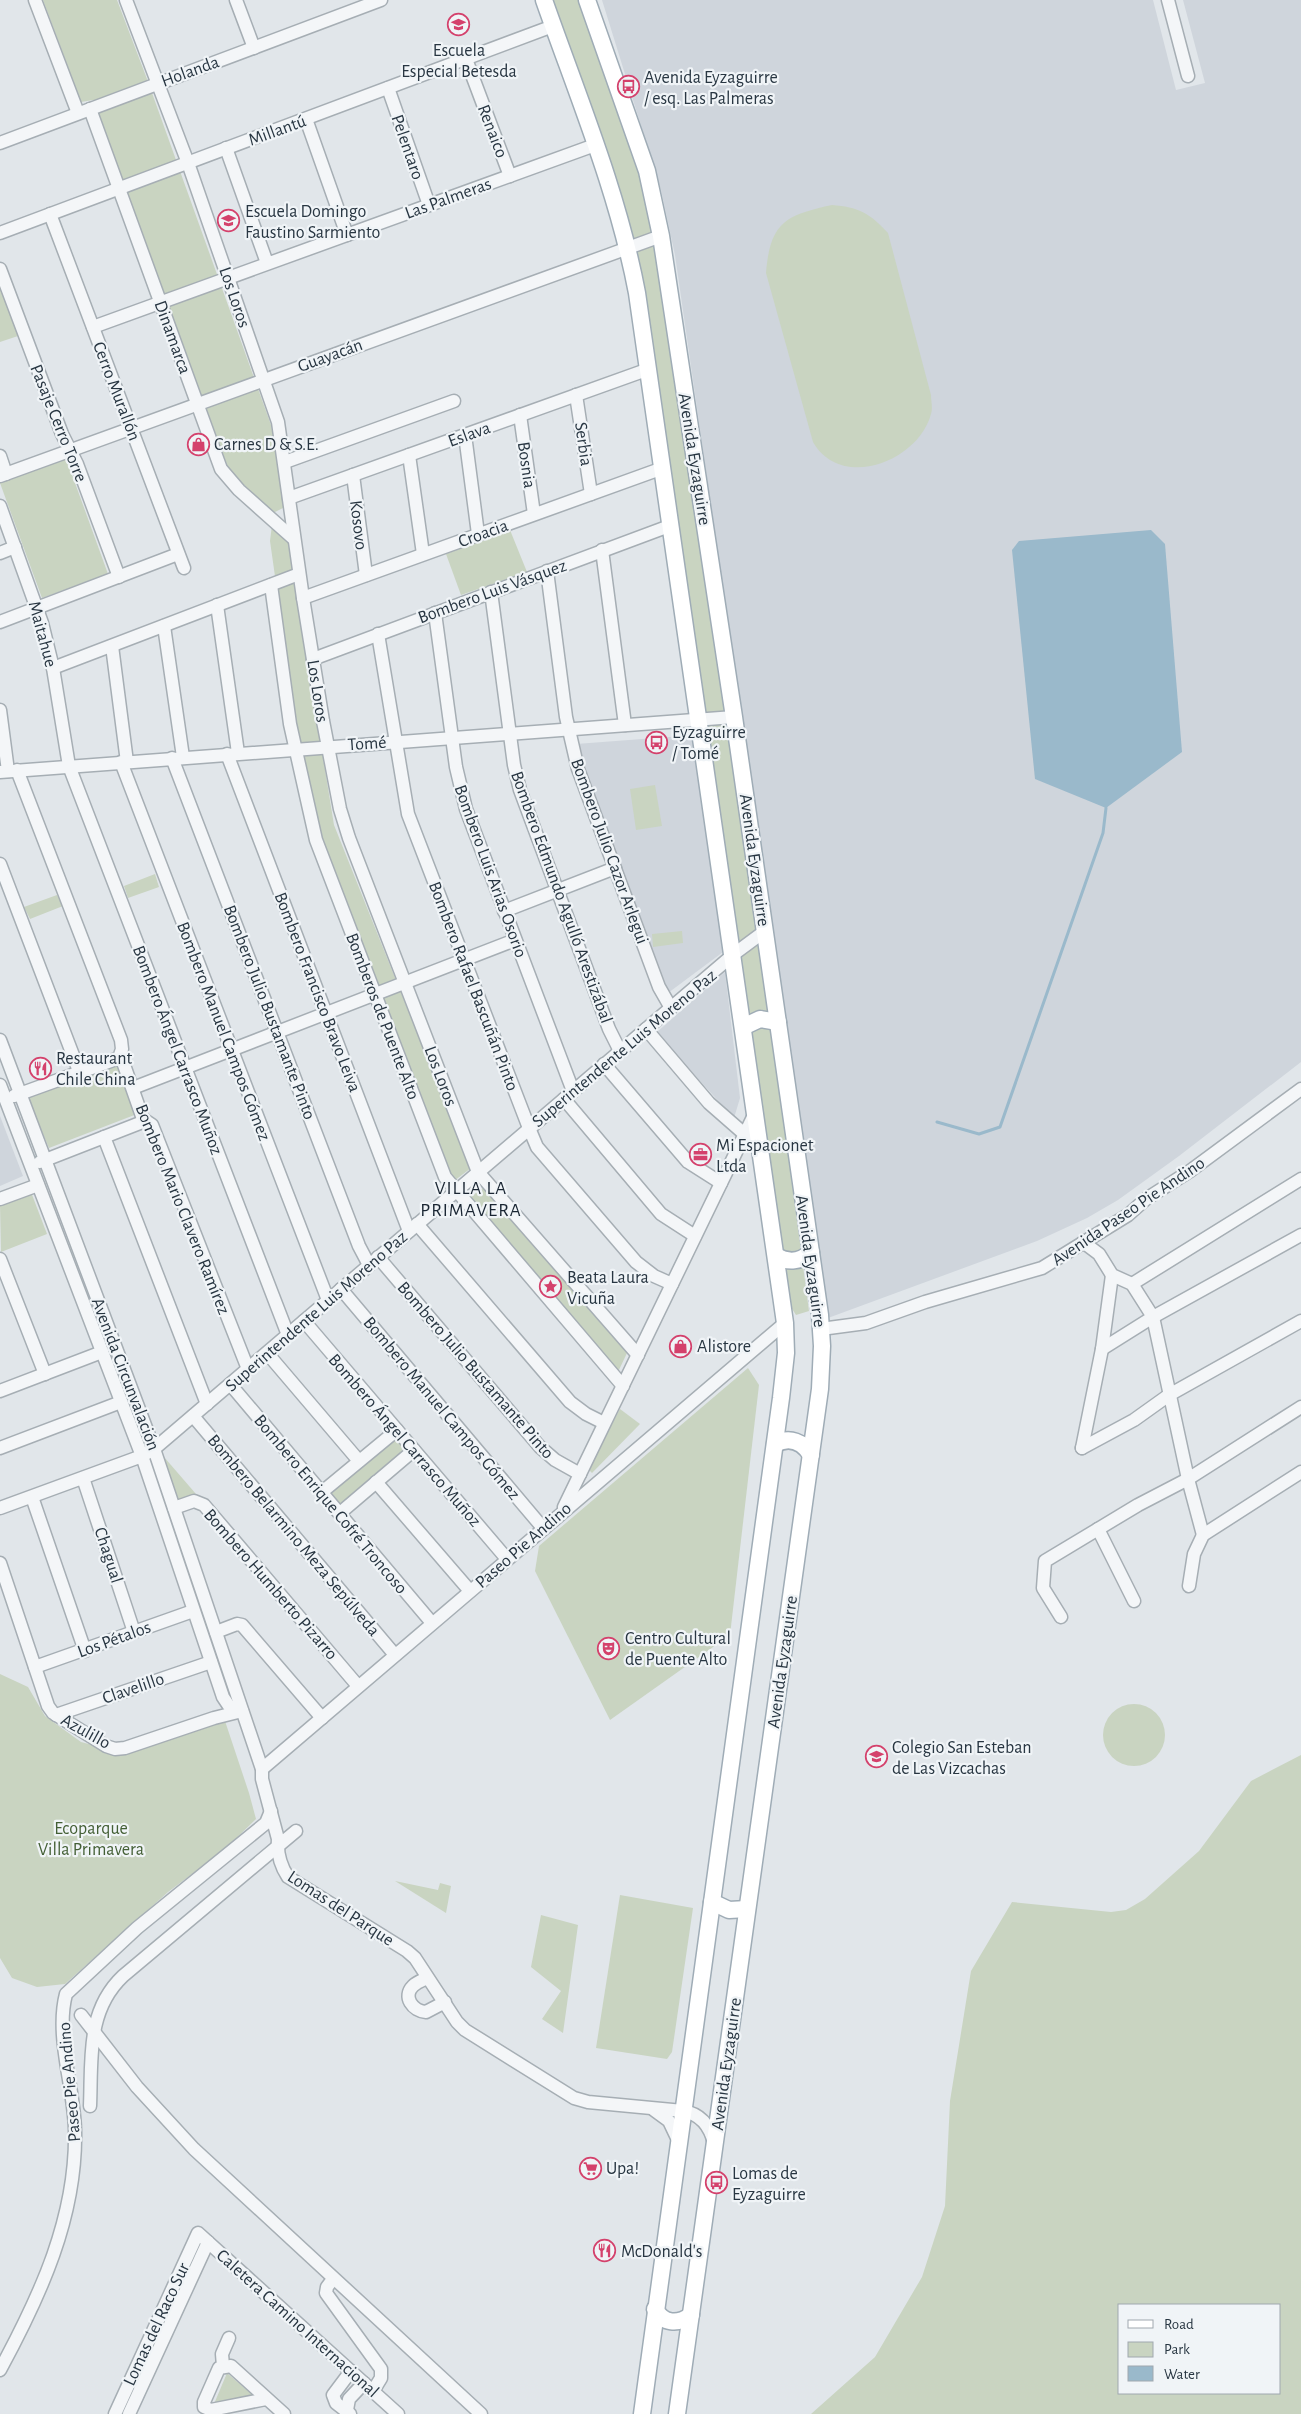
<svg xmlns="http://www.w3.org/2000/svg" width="1301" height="2414" font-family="'Alegreya Sans',sans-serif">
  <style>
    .built { fill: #cfd5dc }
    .green { fill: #c9d4c1; fill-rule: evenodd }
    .water { fill: #9ab9cb }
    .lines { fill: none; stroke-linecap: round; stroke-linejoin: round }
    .stream { stroke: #9ab9cb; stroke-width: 3 }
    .minor-casing { stroke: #a6aeb4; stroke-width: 15 }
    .major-casing { stroke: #9facb6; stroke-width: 19 }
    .minor { stroke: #f4f6f8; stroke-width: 12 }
    .major { stroke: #fff; stroke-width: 16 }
    .labels { text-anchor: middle; stroke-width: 4.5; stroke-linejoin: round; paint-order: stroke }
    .poi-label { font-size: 18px; fill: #283642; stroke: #f0f4f7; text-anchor: start }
    .street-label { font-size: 18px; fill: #283642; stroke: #f0f4f7 }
    .park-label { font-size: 18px; fill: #435f35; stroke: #f0f4f7 }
    .neighbourhood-label { font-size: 19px; letter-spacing: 1px; fill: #1a2633; stroke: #f0f4f7 }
  </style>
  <rect width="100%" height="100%" fill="#e1e6ea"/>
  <g class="built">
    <polygon points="602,0 1153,0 1176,90 1205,83 1183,0 1301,0 1301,1062 1179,1156 1118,1200 1087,1218 1037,1241 828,1318 675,255 661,190"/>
    <polygon points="695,735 723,952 668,993 584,781 576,744"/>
    <polygon points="725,972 740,1098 734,1118 656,1033"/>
    <polygon points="0,1116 23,1176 0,1186"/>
  </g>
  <g class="green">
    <polygon points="43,0 117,0 147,79 271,425 284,499 283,508 273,513 229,470 93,100 81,102"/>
    <polygon points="547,0 580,0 641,176 651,221 731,724 809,1311 796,1315 789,1304 637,266"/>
    <path d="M832 205C858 207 870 213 888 233L931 395C931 401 933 408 931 414 918 462 841 491 813 442L766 273C770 222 786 215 832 205Z"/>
    <polygon points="0,285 18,336 0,342"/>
    <polygon points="66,458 108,574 42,598 0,483"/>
    <polygon points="272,525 288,542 334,825 471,1168 454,1181 446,1172 316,825 301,760 270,541"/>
    <polygon points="510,530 527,572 461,595 446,554"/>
    <polygon points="655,785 662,826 636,830 630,789"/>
    <polygon points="155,874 159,887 128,898 124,886"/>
    <polygon points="57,895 63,906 30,919 24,907"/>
    <polygon points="682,931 683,943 653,947 652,934"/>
    <polygon points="117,1062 137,1114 49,1148 27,1096"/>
    <polygon points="483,1188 627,1353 618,1372 469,1198"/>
    <polygon points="31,1192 47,1234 1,1252 0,1204"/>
    <polygon points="748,1368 759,1385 730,1635 610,1720 535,1571 539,1546"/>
    <polygon points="620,1409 640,1424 592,1473 588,1469"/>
    <polygon points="397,1435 409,1449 340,1509 327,1493"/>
    <polygon points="164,1457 196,1494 177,1502 160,1459"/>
    <polygon points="0,1674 28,1687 45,1716 81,1742 123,1753 225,1721 249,1793 256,1819 224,1850 168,1892 65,1984 37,1987 12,1978 0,1958"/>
    <circle cx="1134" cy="1735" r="31"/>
    <path d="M1301 1755V2414H811L875 2357 922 2277 945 2206 950 2101 971 1971 1012 1902 1111 1912 1126 1910 1145 1899 1199 1851 1251 1781ZM1280 2305V2393H1120V2305Z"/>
    <polygon points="395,1881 438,1890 440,1883 451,1886 446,1913"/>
    <polygon points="620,1895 693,1908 672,2052 667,2059 596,2048"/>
    <polygon points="541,1915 578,1925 563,2033 542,2019 561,1991 531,1967"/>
    <polygon points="227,2373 256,2398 214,2404"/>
  </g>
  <polygon class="water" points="1151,530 1165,544 1182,752 1106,808 1035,779 1012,550 1019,541"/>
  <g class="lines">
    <polyline class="stream" points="937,1122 979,1134 1000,1127 1103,833 1106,808"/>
    <defs>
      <g id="minor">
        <polyline points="35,0 78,113"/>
        <polyline points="126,0 188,163 278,422 303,598 323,721 340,809 349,838 478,1172 638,1355"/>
        <polyline points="236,0 254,48"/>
        <polyline points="1168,0 1188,76"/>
        <polyline points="466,59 510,176"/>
        <polyline points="388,88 429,205"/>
        <polyline points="90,109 221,469 239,490 294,539"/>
        <polyline points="306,119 347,235"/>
        <polyline points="0,143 381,0"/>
        <polyline points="226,148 267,263"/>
        <polyline points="50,214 184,568"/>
        <polyline points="0,233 553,26"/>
        <polyline points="0,269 62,434 77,464 119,577"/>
        <polyline points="93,327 595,145"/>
        <polyline points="576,395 591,494"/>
        <polyline points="520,415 534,514"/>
        <polyline points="465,435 478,534"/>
        <polyline points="409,455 423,554"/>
        <polyline points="0,456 6,474"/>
        <polyline points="285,462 454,401"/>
        <polyline points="353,475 366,575"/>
        <polyline points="0,476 661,236"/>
        <polyline points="289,498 649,369"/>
        <polyline points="0,506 42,623 53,668 69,766 288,1335"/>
        <polyline points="602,550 625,725"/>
        <polyline points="0,553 15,547"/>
        <polyline points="547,571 566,717 578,769 659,987 671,1008"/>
        <polyline points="271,585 290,724 316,840 445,1177 623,1386"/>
        <polyline points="491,592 514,765 520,790 609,1029 620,1051"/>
        <polyline points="303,598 663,468"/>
        <polyline points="217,605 238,753"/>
        <polyline points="435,613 456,767 466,809 573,1091"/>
        <polyline points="0,622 178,554"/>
        <polyline points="164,626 183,757"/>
        <polyline points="378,634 408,814 529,1128 537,1147 636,1262 654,1276 672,1284"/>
        <polyline points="112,646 127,762"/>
        <polyline points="313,659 672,525"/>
        <polyline points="53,668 299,574"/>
        <polyline points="0,710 8,771"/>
        <polyline points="227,754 409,1231"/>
        <polyline points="172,758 359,1246 369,1265"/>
        <polyline points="121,762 328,1300"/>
        <polyline points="17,770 121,1040 122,1049 119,1058"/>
        <polyline points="0,772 734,717"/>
        <polyline points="0,864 79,1071"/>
        <polyline points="504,911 615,868"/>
        <polyline points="646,1029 709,1103 749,1138"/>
        <path d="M0 1040 154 1449 262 1769V1779L278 1839C277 1853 280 1865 288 1877L407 1951 415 1958 457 2022 465 2030 574 2098 588 2102 683 2111C701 2114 710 2126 714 2143"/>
        <polyline points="119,1058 123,1062 143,1119"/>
        <polyline points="604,1064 688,1162 721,1183"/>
        <polyline points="0,1085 142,1456 223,1697 229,1706 242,1711"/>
        <polyline points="133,1088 515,940"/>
        <polyline points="14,1096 119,1058"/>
        <polyline points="564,1099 661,1214 695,1236"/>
        <polyline points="143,1119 152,1125 248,1369"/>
        <polyline points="104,1137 207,1404"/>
        <polyline points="40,1162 140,1123 143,1119"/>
        <polyline points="0,1199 38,1185"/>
        <polyline points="417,1224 570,1402 586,1414 604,1423"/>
        <polyline points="1083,1242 1099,1254 1112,1275 1132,1284 1153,1317 1188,1479 1203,1535"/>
        <polyline points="378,1257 540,1447 555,1460 580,1474"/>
        <polyline points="0,1259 45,1374"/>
        <polyline points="1132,1284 1301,1179"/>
        <polyline points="341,1289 543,1528"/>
        <polyline points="304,1321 507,1559"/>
        <polyline points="821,1329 866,1323 925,1302 1042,1268 1128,1215 1146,1199 1190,1171 1301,1089"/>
        <polyline points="1102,1349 1153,1317 1301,1235"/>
        <polyline points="267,1353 359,1461"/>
        <polyline points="230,1384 432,1623"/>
        <polyline points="0,1391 102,1352"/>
        <polyline points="193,1416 395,1655"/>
        <polyline points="0,1448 121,1402"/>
        <polyline points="1082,1448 1134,1420 1169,1395 1301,1321"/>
        <polyline points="1082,1448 1102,1349 1112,1275"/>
        <polyline points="83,1478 134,1632"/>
        <polyline points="376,1482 470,1591"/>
        <polyline points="322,1492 397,1430"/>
        <polyline points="32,1497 85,1651"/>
        <polyline points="564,1507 755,1113"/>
        <polyline points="0,1508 142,1456 154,1449 734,954 765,931"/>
        <polyline points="174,1508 194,1501 204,1505 358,1686"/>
        <polyline points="340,1513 414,1450"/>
        <polyline points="1098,1529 1134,1601"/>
        <polyline points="0,1563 48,1706 53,1713 106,1746 115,1749 125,1748 214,1718 242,1711"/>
        <polyline points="1189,1586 1194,1554 1203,1535 1301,1472"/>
        <polyline points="1061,1617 1043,1588 1045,1561 1138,1505 1188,1479 1301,1407"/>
        <polyline points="216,1632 237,1624 242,1625 322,1718"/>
        <polyline points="35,1667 193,1611"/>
        <polyline points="56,1715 211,1662"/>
        <polyline points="262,1769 785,1323"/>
        <path d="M427 1978C423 1980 417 1982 413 1986 402 1997 413 2011 426 2012L445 2002"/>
        <polyline points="81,2015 137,2087 194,2149 481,2414"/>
        <path d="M90 2106C92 2059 86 2011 123 1976L296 1831"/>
        <polyline points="654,2110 669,2121 679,2142"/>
        <polyline points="333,2279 327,2287 326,2293 381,2369 381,2378 373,2391"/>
        <polyline points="223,2366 222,2354 229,2338"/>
        <path d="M0 2370C40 2296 77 2217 75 2130 74 2086 55 2036 66 1994L137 1928 266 1823 271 1811"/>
        <polyline points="266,2399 211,2410 204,2407 204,2402 219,2368 231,2366 284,2414"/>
        <polyline points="347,2410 349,2399 364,2383"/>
        <polyline points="115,2414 198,2233 398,2414"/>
        <polyline points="129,2414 208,2242"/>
        <polyline points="350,2414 336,2403 333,2395 351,2371"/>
      </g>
      <g id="major">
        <path d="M544 0C578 97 618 192 637 293L785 1323 786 1353 781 1398 642 2414"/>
        <polyline points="587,0 647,171 661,236 734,717 820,1315 822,1346 820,1389 677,2414"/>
        <polyline points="743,1027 760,1019 778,1022"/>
        <path d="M776 1256C788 1263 801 1262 811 1252"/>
        <path d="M775 1444C790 1436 803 1442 811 1455"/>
        <polyline points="712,1902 729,1910 747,1909"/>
        <path d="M655 2309C663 2324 678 2325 691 2315"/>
      </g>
    </defs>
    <use href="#minor" class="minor-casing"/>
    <use href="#major" class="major-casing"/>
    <use href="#minor" class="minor"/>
    <use href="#major" class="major"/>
  </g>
  <defs>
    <symbol id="school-ring" viewBox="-11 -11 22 22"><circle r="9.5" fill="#f0f4f7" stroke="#d4416c" stroke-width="1.5"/><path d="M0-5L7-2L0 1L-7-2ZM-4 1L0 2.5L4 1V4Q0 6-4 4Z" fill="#d4416c"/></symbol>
    <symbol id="bus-ring" viewBox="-11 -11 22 22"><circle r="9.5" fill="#f0f4f7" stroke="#d4416c" stroke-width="1.5"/><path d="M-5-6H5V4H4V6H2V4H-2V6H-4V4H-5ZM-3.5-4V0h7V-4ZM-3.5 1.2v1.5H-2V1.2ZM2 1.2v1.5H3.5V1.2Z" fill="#d4416c"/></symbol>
    <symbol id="shop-ring" viewBox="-11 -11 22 22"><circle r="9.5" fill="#f0f4f7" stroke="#d4416c" stroke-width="1.5"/><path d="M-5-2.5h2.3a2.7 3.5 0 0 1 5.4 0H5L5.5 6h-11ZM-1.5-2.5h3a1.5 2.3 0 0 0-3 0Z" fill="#d4416c"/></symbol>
    <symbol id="restaurant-ring" viewBox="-11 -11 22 22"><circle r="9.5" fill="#f0f4f7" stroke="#d4416c" stroke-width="1.5"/><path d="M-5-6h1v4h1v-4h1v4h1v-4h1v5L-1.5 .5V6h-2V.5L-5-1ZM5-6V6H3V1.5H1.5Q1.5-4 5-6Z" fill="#d4416c"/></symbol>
    <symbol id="office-ring" viewBox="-11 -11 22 22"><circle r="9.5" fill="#f0f4f7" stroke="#d4416c" stroke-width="1.5"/><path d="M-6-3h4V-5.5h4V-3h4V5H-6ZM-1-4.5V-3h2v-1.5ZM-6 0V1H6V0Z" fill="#d4416c"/></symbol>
    <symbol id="sight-ring" viewBox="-11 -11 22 22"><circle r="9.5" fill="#f0f4f7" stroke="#d4416c" stroke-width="1.5"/><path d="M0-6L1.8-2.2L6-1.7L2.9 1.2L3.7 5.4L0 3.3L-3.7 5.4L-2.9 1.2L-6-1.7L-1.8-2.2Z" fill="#d4416c"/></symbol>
    <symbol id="theatre-ring" viewBox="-11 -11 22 22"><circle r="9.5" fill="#f0f4f7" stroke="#d4416c" stroke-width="1.5"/><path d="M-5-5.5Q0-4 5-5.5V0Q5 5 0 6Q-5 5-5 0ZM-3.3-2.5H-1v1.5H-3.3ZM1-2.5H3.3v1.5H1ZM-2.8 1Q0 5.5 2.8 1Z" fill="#d4416c"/></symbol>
    <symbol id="supermarket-ring" viewBox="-11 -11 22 22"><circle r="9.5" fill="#f0f4f7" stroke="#d4416c" stroke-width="1.5"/><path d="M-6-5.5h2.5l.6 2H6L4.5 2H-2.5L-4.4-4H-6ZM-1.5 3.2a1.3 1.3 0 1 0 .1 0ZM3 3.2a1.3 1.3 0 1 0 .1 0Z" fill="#d4416c"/></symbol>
  </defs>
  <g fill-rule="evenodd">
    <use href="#school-ring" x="446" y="12" width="25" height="25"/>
    <use href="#bus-ring" x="616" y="74" width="25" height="25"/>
    <use href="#school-ring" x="216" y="208" width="25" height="25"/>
    <use href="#shop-ring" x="186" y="432" width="25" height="25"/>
    <use href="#bus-ring" x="644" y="730" width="25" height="25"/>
    <use href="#restaurant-ring" x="28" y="1056" width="25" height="25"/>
    <use href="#office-ring" x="688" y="1142" width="25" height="25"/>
    <use href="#sight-ring" x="538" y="1274" width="25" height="25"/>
    <use href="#shop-ring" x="668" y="1334" width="25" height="25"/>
    <use href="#theatre-ring" x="596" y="1636" width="25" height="25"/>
    <use href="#school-ring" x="864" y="1744" width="25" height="25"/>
    <use href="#supermarket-ring" x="578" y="2156" width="25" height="25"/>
    <use href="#bus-ring" x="704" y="2170" width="25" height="25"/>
    <use href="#restaurant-ring" x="592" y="2238" width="25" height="25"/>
  </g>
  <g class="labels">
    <g class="poi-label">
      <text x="459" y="56" text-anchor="middle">Escuela<tspan x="459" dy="21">Especial Betesda</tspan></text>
      <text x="644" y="83">Avenida Eyzaguirre<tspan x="644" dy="21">/ esq. Las Palmeras</tspan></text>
      <text x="245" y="217">Escuela Domingo<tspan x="245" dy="21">Faustino Sarmiento</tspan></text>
      <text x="214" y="450">Carnes D &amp; S.E.</text>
      <text x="672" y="738">Eyzaguirre<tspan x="672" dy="21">/ Tomé</tspan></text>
      <text x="56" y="1064">Restaurant<tspan x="56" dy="21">Chile China</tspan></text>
      <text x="716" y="1151">Mi Espacionet<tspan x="716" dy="21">Ltda</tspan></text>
      <text x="567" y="1283">Beata Laura<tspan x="567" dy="21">Vicuña</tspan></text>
      <text x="697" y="1352">Alistore</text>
      <text x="625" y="1644">Centro Cultural<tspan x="625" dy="21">de Puente Alto</tspan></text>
      <text x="892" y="1753">Colegio San Esteban<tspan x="892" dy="21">de Las Vizcachas</tspan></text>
      <text x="606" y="2174">Upa!</text>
      <text x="732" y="2179">Lomas de<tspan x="732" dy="21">Eyzaguirre</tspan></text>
      <text x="621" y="2257">McDonald's</text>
    </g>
    <g class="street-label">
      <text transform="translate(190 71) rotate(-20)" y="6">Holanda</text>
      <text transform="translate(277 130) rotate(-20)" y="6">Millantú</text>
      <text transform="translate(493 131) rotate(69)" y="6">Renaico</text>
      <text transform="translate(408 147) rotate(71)" y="6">Pelentaro</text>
      <text transform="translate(448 198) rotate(-20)" y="6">Las Palmeras</text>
      <text transform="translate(235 297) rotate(71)" y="6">Los Loros</text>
      <text transform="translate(173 337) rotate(70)" y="6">Dinamarca</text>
      <text transform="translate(330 355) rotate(-20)" y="6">Guayacán</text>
      <text transform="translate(117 391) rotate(69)" y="6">Cerro Murallón</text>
      <text transform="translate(59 423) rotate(68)" y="6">Pasaje Cerro Torre</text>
      <text transform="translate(469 434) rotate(-20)" y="6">Eslava</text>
      <text transform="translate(584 444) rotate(82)" y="6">Serbia</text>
      <text transform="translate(695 459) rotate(81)" y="6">Avenida Eyzaguirre</text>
      <text transform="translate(527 465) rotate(82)" y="6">Bosnia</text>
      <text transform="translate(359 525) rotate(83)" y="6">Kosovo</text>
      <text transform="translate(483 533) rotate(-20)" y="6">Croacia</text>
      <text transform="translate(492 591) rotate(-20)" y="6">Bombero Luis Vásquez</text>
      <text transform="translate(43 634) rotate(75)" y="6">Maitahue</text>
      <text transform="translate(318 691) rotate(81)" y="6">Los Loros</text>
      <text transform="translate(367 743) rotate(-4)" y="6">Tomé</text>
      <text transform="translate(610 851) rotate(70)" y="6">Bombero Julio Cazor Arlegui</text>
      <text transform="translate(755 860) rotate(82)" y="6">Avenida Eyzaguirre</text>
      <text transform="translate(491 871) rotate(70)" y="6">Bombero Luis Arias Osorio</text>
      <text transform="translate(562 897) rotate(70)" y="6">Bombero Edmundo Agulló Arestizábal</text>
      <text transform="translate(474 986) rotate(69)" y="6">Bombero Rafael Bascuñán Pinto</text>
      <text transform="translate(318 992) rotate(69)" y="6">Bombero Francisco Bravo Leiva</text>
      <text transform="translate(270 1012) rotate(69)" y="6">Bombero Julio Bustamante Pinto</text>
      <text transform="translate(383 1016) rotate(69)" y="6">Bomberos de Puente Alto</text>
      <text transform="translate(224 1031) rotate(69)" y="6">Bombero Manuel Campos Gómez</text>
      <text transform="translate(624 1048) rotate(-40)" y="6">Superintendente Luis Moreno Paz</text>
      <text transform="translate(178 1050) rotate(69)" y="6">Bombero Ángel Carrasco Muñoz</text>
      <text transform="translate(441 1076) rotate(69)" y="6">Los Loros</text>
      <text transform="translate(183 1209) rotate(68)" y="6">Bombero Mario Clavero Ramírez</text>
      <text transform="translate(1128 1211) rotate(-34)" y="6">Avenida Paseo Pie Andino</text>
      <text transform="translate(811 1261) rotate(82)" y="6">Avenida Eyzaguirre</text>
      <text transform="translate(316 1311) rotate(-41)" y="6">Superintendente Luis Moreno Paz</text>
      <text transform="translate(476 1370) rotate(49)" y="6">Bombero Julio Bustamante Pinto</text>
      <text transform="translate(126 1374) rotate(69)" y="6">Avenida Circunvalación</text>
      <text transform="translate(442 1408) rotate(50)" y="6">Bombero Manuel Campos Gómez</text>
      <text transform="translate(405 1440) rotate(49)" y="6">Bombero Ángel Carrasco Muñoz</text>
      <text transform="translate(331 1504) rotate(50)" y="6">Bombero Enrique Cofré Troncoso</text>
      <text transform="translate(294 1535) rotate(50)" y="6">Bombero Belarmino Meza Sepúlveda</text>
      <text transform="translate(523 1545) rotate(-41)" y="6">Paseo Pie Andino</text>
      <text transform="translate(109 1555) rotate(72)" y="6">Chagual</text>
      <text transform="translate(271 1584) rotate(49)" y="6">Bombero Humberto Pizarro</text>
      <text transform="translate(114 1639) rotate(-20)" y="6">Los Pétalos</text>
      <text transform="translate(782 1662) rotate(-82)" y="6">Avenida Eyzaguirre</text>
      <text transform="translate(133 1688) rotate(-19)" y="6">Clavelillo</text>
      <text transform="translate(86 1731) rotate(29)" y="6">Azulillo</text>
      <text transform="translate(341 1908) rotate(33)" y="6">Lomas del Parque</text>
      <text transform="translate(726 2064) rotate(-82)" y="6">Avenida Eyzaguirre</text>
      <text transform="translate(69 2082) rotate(-95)" y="6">Paseo Pie Andino</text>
      <text transform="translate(298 2323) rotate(42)" y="6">Caletera Camino Internacional</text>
      <text transform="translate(156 2324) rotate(-65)" y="6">Lomas del Raco Sur</text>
    </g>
    <g class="park-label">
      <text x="91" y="1834">Ecoparque<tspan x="91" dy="21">Villa Primavera</tspan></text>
    </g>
    <g class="neighbourhood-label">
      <text x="471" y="1194">VILLA LA<tspan x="471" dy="22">PRIMAVERA</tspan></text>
    </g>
  </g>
  <rect x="1118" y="2304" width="162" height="90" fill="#f0f4f7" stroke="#a0a8af"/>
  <rect x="1128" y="2320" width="25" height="8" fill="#ffffff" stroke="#a0a8af"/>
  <text x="1164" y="2329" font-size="15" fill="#283642">Road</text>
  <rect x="1128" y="2342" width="25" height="15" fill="#c9d4c1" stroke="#a0a8af"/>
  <text x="1164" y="2354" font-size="15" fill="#283642">Park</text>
  <rect x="1128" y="2366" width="25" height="15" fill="#9ab9cb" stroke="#a0a8af"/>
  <text x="1164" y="2379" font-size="15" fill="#283642">Water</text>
</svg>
